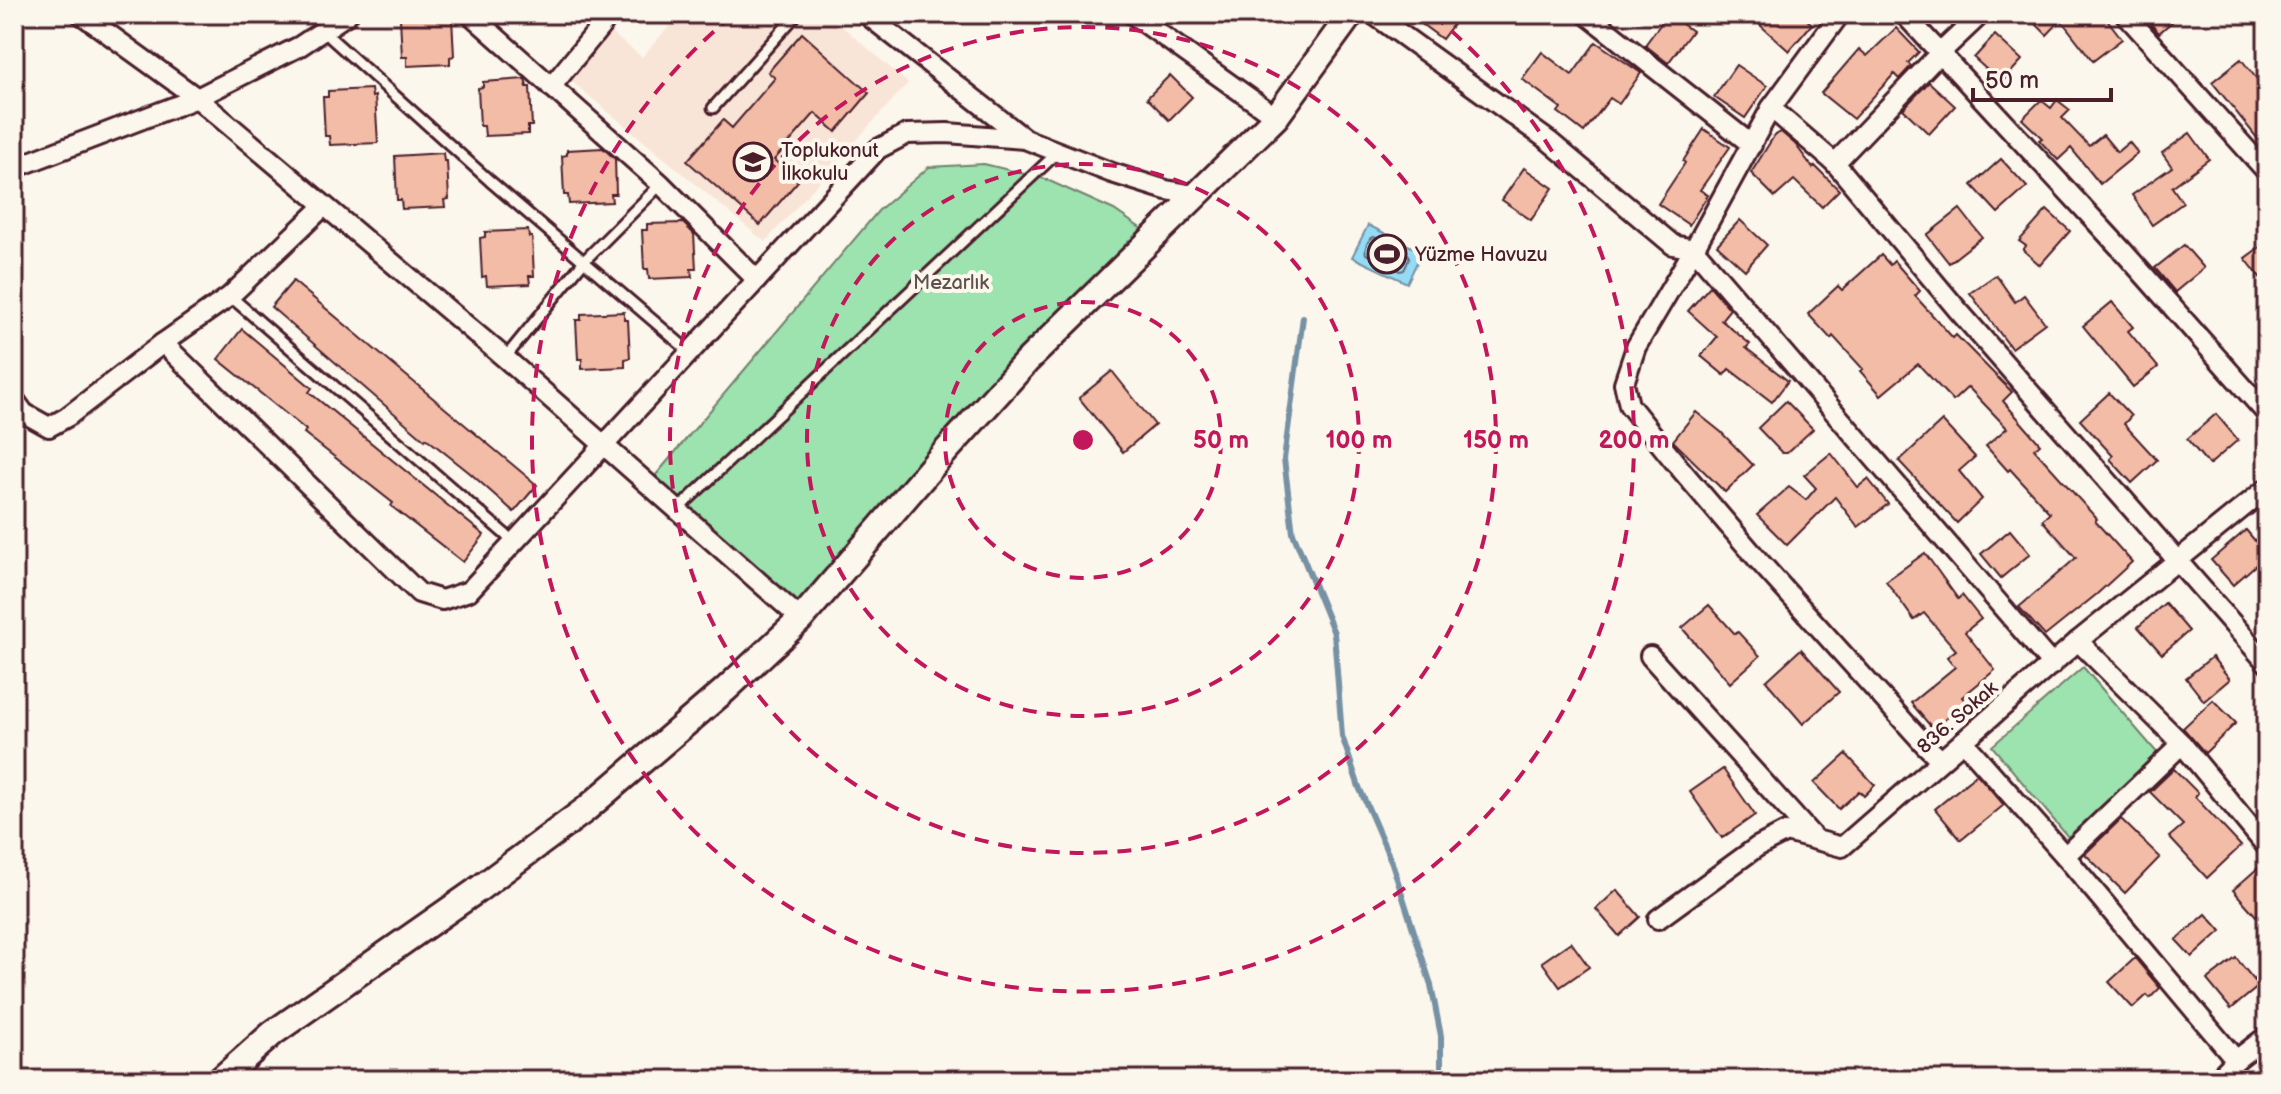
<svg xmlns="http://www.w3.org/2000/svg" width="2281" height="1094" font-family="'Balsamiq Sans',sans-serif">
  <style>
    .built { fill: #f9e5d7 }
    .green { fill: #9ce3af; stroke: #73816d; stroke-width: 2 }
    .water { fill: #94dcf5; stroke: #7690a4; stroke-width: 2 }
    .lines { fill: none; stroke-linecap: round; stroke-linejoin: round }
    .shore { stroke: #686b7c; stroke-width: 2 }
    .stream { stroke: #7690a4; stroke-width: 6 }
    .building { fill: #f3bca7; stroke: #4a1f2b; stroke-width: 2 }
    .lane-casing { stroke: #4a1f2b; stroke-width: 15 }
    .street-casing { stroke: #4a1f2b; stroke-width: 24 }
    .secondary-casing { stroke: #4a1f2b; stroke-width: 30 }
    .lane { stroke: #fbf7ec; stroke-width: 9 }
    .street { stroke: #fbf7ec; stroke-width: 18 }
    .secondary { stroke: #fbf7ec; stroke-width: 24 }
    .ring { fill: none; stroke: #c2185b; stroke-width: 4; stroke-dasharray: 14 10 }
    .labels { text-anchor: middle; stroke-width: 8; stroke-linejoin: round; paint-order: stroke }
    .poi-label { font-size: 20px; fill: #4a1f2b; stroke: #fbf7ec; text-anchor: start }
    .park-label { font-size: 20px; fill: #5e504c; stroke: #fbf7ec }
    .street-label { font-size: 20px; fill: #4a1f2b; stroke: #fbf7ec }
    .centre { fill: #c2185b; stroke: #fbf7ec; stroke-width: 4 }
    .ring-label { font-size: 24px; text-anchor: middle; font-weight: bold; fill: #c2185b; stroke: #fbf7ec; stroke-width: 8; stroke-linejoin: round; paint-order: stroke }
  </style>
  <rect width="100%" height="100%" fill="#fbf7ec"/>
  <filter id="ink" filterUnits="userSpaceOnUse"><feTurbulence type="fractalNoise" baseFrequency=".0125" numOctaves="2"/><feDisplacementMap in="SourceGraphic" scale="16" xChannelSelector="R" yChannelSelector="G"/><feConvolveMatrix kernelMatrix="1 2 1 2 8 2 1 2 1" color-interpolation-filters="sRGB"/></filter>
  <g filter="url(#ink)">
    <polygon class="built" points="680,14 828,14 908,83 765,242 570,80 611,33 642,57"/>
    <g class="green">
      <polygon points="984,164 1045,179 1114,210 1149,234 800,607 655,476 879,210 929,167"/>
      <polygon points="2083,667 2159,755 2068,837 1992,746"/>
    </g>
    <polygon class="water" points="1368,225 1422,252 1407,283 1352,257"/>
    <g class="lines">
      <path class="shore" d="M1374 237 1409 255V259L1404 270 1400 271 1366 254C1364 248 1368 239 1374 237Z"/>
      <polyline class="stream" points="1303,317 1284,459 1293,533 1334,633 1342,736 1359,787 1392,863 1431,985 1441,1036 1441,1080"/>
    </g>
    <g class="building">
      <polygon points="405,14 449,14 449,18 452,18 454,56 450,57 450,64 407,66 407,57 402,57 400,18 406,18"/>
      <polygon points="1408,14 1461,14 1442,39"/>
      <polygon points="1668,14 1692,31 1668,63 1645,45"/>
      <polygon points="1770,14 1800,14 1812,24 1789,51 1760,25"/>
      <polygon points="2026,14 2103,14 2122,39 2093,61 2061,20 2047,35"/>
      <polygon points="2142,14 2181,14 2159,33"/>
      <polygon points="1896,28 1919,52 1908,63 1911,66 1899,79 1894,74 1853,119 1821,93 1859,49 1867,56"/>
      <polygon points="802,33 869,93 836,132 815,113 774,160 798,181 760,225 687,161 723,120 732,128 775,78 768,72"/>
      <polygon points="1995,35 2022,60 2001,83 1974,58"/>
      <polygon points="1596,42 1641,73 1619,104 1610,98 1584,132 1558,112 1561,108 1522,79 1542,52 1572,75"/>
      <polygon points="2241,59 2267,92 2267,131 2257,138 2212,82"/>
      <polygon points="1736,65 1767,86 1745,118 1714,97"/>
      <polygon points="1170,75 1192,97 1169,120 1147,98"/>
      <polygon points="525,79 527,87 530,87 532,126 528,126 528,134 485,136 484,126 480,126 478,88 483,87 483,82"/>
      <polygon points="1929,82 1955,106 1929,134 1903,109"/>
      <polygon points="371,89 372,97 375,96 378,143 330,145 329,136 325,136 323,97 328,97 328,91"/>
      <polygon points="2041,100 2051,108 2057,100 2070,110 2062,118 2089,146 2103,135 2117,152 2129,142 2138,153 2100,184 2071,148 2058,160 2039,140 2042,138 2022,119"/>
      <polygon points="1704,129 1730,147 1700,190 1708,195 1689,225 1658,204 1685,163 1683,161"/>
      <polygon points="1781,132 1795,144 1813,168 1815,166 1839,190 1822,207 1794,180 1775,197 1751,173 1774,136"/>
      <polygon points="2190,133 2209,159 2172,187 2183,203 2152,225 2132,195 2172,167 2162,153"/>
      <polygon points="603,148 615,159 616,194 611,194 612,202 569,204 568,195 564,195 562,156 567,155 567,150"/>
      <polygon points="443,153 444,161 447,161 449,199 444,200 445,207 402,209 401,200 397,200 395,156"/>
      <polygon points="2001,159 2027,187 1998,213 1972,185"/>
      <polygon points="1524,168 1553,188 1531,220 1502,200"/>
      <polygon points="1960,209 1982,237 1949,263 1927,235"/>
      <polygon points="2047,210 2070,231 2040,265 2023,250 2026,246 2019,241"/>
      <polygon points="1740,220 1767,245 1745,270 1717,245"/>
      <polygon points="683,223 694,234 696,269 691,269 692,277 649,279 648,269 644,269 642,230 647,230 647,224"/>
      <polygon points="528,230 529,237 532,237 534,276 529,276 530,284 487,286 486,276 482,277 480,238 485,237 485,232"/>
      <polygon points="2267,242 2267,286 2245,258"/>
      <polygon points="2184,245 2204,268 2175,292 2155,268"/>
      <polygon points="1881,255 1890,265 1894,261 1920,291 1915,296 1953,338 1956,335 2012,392 2003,401 2040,444 2034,449 2097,519 2095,521 2132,562 2097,594 2045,636 2019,607 2076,558 2042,520 2050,513 2010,469 2008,471 1986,446 2007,428 1968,387 1953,401 1918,364 1881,395 1860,371 1863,369 1833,336 1831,339 1808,314 1838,286 1842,290"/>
      <polygon points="1996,275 2015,302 2024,295 2045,323 2011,348 1970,293"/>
      <polygon points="293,281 537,485 514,512 470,473 426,438 425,440 271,307"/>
      <polygon points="1710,286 1730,309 1721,320 1750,344 1746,348 1788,381 1772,402 1729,369 1724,375 1701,356 1717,337 1688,311"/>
      <polygon points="2112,302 2133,327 2128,331 2158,367 2133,387 2083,326"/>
      <polygon points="624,312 624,320 628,320 630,358 625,359 625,367 582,369 582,359 578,359 576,320 581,320 581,314"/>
      <polygon points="242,329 312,388 309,392 484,535 463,562 391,506 393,503 304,433 306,430 218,359"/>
      <polygon points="1112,371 1155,425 1123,452 1079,398"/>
      <polygon points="2109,393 2131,416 2124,424 2157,460 2132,483 2110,459 2113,456 2080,420"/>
      <polygon points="1786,401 1813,429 1787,453 1782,453 1758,428"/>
      <polygon points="1696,412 1721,432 1753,465 1725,492 1673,441"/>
      <polygon points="2216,414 2238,440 2209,465 2187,439"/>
      <polygon points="1942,421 1975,457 1959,471 1982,499 1957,523 1899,461"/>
      <polygon points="1831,453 1858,487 1868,479 1888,504 1858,527 1835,497 1787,545 1757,515 1789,487 1806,500 1816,488 1804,475"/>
      <polygon points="2010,530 2030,554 2001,578 1981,554"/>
      <polygon points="2246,530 2267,555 2233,585 2211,560"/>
      <polygon points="1925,553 1958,599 1962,595 1981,619 1965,632 1995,670 1962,697 1972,708 1958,719 1953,713 1933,729 1911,703 1955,667 1947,657 1956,650 1924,613 1914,620 1886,581"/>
      <polygon points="2165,603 2189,631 2162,654 2138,627"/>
      <polygon points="1709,605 1735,634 1738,632 1760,656 1730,683 1682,628"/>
      <polygon points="1801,649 1839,692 1803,724 1766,681"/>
      <polygon points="2212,657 2230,679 2204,701 2186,678"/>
      <polygon points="2213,700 2236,723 2205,753 2183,728"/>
      <polygon points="1846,754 1875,785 1864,796 1859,791 1839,809 1814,783"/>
      <polygon points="1723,769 1755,815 1722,838 1690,792"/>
      <polygon points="2174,769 2198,793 2195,797 2241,846 2207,878 2169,837 2183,825 2150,792"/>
      <polygon points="1977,774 2004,805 1961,840 1935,809"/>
      <polygon points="2121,819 2160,857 2125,893 2085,854"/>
      <polygon points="2267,860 2267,906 2256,916 2233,890"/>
      <polygon points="1617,890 1640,917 1619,936 1596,909"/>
      <polygon points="2206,914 2221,931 2192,957 2176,940"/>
      <polygon points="1571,942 1589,967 1560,987 1542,962"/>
      <polygon points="2135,958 2160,988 2150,998 2147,995 2133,1008 2109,982"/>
      <polygon points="2236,958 2259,986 2231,1009 2207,980"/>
    </g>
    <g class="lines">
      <defs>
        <g id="lane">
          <polyline points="323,31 490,181 691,353"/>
          <polyline points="713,108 797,14"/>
          <polyline points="230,296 514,542"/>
          <polyline points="505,358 584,261 661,184"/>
          <polyline points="678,509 1057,153"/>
        </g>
        <g id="street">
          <polyline points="81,14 197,98 505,358 801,619"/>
          <polyline points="470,14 661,184 757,280"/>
          <polyline points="866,14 1025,139"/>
          <polyline points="1132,14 1276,117"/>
          <polyline points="1373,14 1549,141 1673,245 1694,249 2052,665"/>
          <polyline points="1586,14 1752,145"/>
          <polyline points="1840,14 1771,108 1694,249 1636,347 1624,383 1629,405 1678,466 1759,561 1926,746 1941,760"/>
          <polyline points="1904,14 2121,249 2267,414"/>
          <polyline points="2125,14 2267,172"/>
          <polyline points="551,87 611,14"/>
          <polyline points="1771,108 1835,163 1957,309 2267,663"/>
          <polyline points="1835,163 1940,53 1981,14"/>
          <polyline points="14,168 197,98 300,46 348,14"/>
          <polyline points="163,343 419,593 442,600 469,591 878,149 907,134 947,133 1025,139 1112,173 1166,190 1195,195"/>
          <polyline points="14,399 24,413 49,427 67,417 163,343 230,296 324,206"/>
          <polyline points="2078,641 2182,744 2267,847"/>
          <polyline points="1650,656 1814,838"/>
          <polyline points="1963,741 2065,856 2236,1060"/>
          <polyline points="2065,856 2182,744"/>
          <polyline points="1658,919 1757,847 1786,832 1842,847 2078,641 2267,488"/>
          <polyline points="2216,1080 2236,1060 2267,1036"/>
        </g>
        <polyline id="secondary" points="220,1080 273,1033 476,891 585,810 725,690 801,619 937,461 1027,361 1276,117 1351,14"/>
      </defs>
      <use href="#lane" class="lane-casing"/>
      <use href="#street" class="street-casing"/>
      <use href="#secondary" class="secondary-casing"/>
      <use href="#lane" class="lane"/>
      <use href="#street" class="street"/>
      <use href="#secondary" class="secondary"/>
    </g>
  </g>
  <g class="ring">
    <circle cx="1083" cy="440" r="138"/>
    <circle cx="1083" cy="440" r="276"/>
    <circle cx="1083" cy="440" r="413"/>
    <path d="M1433 15A551 551 0 1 1 733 15"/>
  </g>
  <defs>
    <symbol id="school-ring" viewBox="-11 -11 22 22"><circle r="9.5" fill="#fbf7ec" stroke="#4a1f2b" stroke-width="1.5"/><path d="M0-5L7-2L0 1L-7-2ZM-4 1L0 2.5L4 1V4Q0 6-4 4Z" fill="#4a1f2b"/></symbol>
    <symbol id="stadium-ring" viewBox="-11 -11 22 22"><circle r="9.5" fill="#fbf7ec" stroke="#4a1f2b" stroke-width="1.5"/><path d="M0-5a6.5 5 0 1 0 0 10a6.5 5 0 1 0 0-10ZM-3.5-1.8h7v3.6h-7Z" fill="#4a1f2b"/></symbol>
  </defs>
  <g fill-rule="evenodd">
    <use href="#school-ring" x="731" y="140" width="44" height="44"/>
    <use href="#stadium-ring" x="1365" y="232" width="44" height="44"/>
  </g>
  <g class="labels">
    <g class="poi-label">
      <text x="781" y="157">Toplukonut<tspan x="781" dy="23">İlkokulu</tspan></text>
      <text x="1415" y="261">Yüzme Havuzu</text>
    </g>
    <g class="park-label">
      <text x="951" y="289">Mezarlık</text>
    </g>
    <g class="street-label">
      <text transform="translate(1957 717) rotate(-41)" y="7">836. Sokak</text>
    </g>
  </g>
  <circle cx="1083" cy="440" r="12" class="centre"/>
  <g class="ring-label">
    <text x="1221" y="448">50 m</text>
    <text x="1359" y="448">100 m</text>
    <text x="1496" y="448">150 m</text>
    <text x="1634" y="448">200 m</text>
  </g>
  <rect width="2281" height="1094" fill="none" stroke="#fbf7ec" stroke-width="48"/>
  <rect x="24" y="24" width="2233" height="1046" fill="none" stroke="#4a1f2b" stroke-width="3" filter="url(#ink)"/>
  <path d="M1973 88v12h138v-12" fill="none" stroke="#4a1f2b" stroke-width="4"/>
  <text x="1985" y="88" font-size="24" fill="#4a1f2b" stroke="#fbf7ec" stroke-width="6" paint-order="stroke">50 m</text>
</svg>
